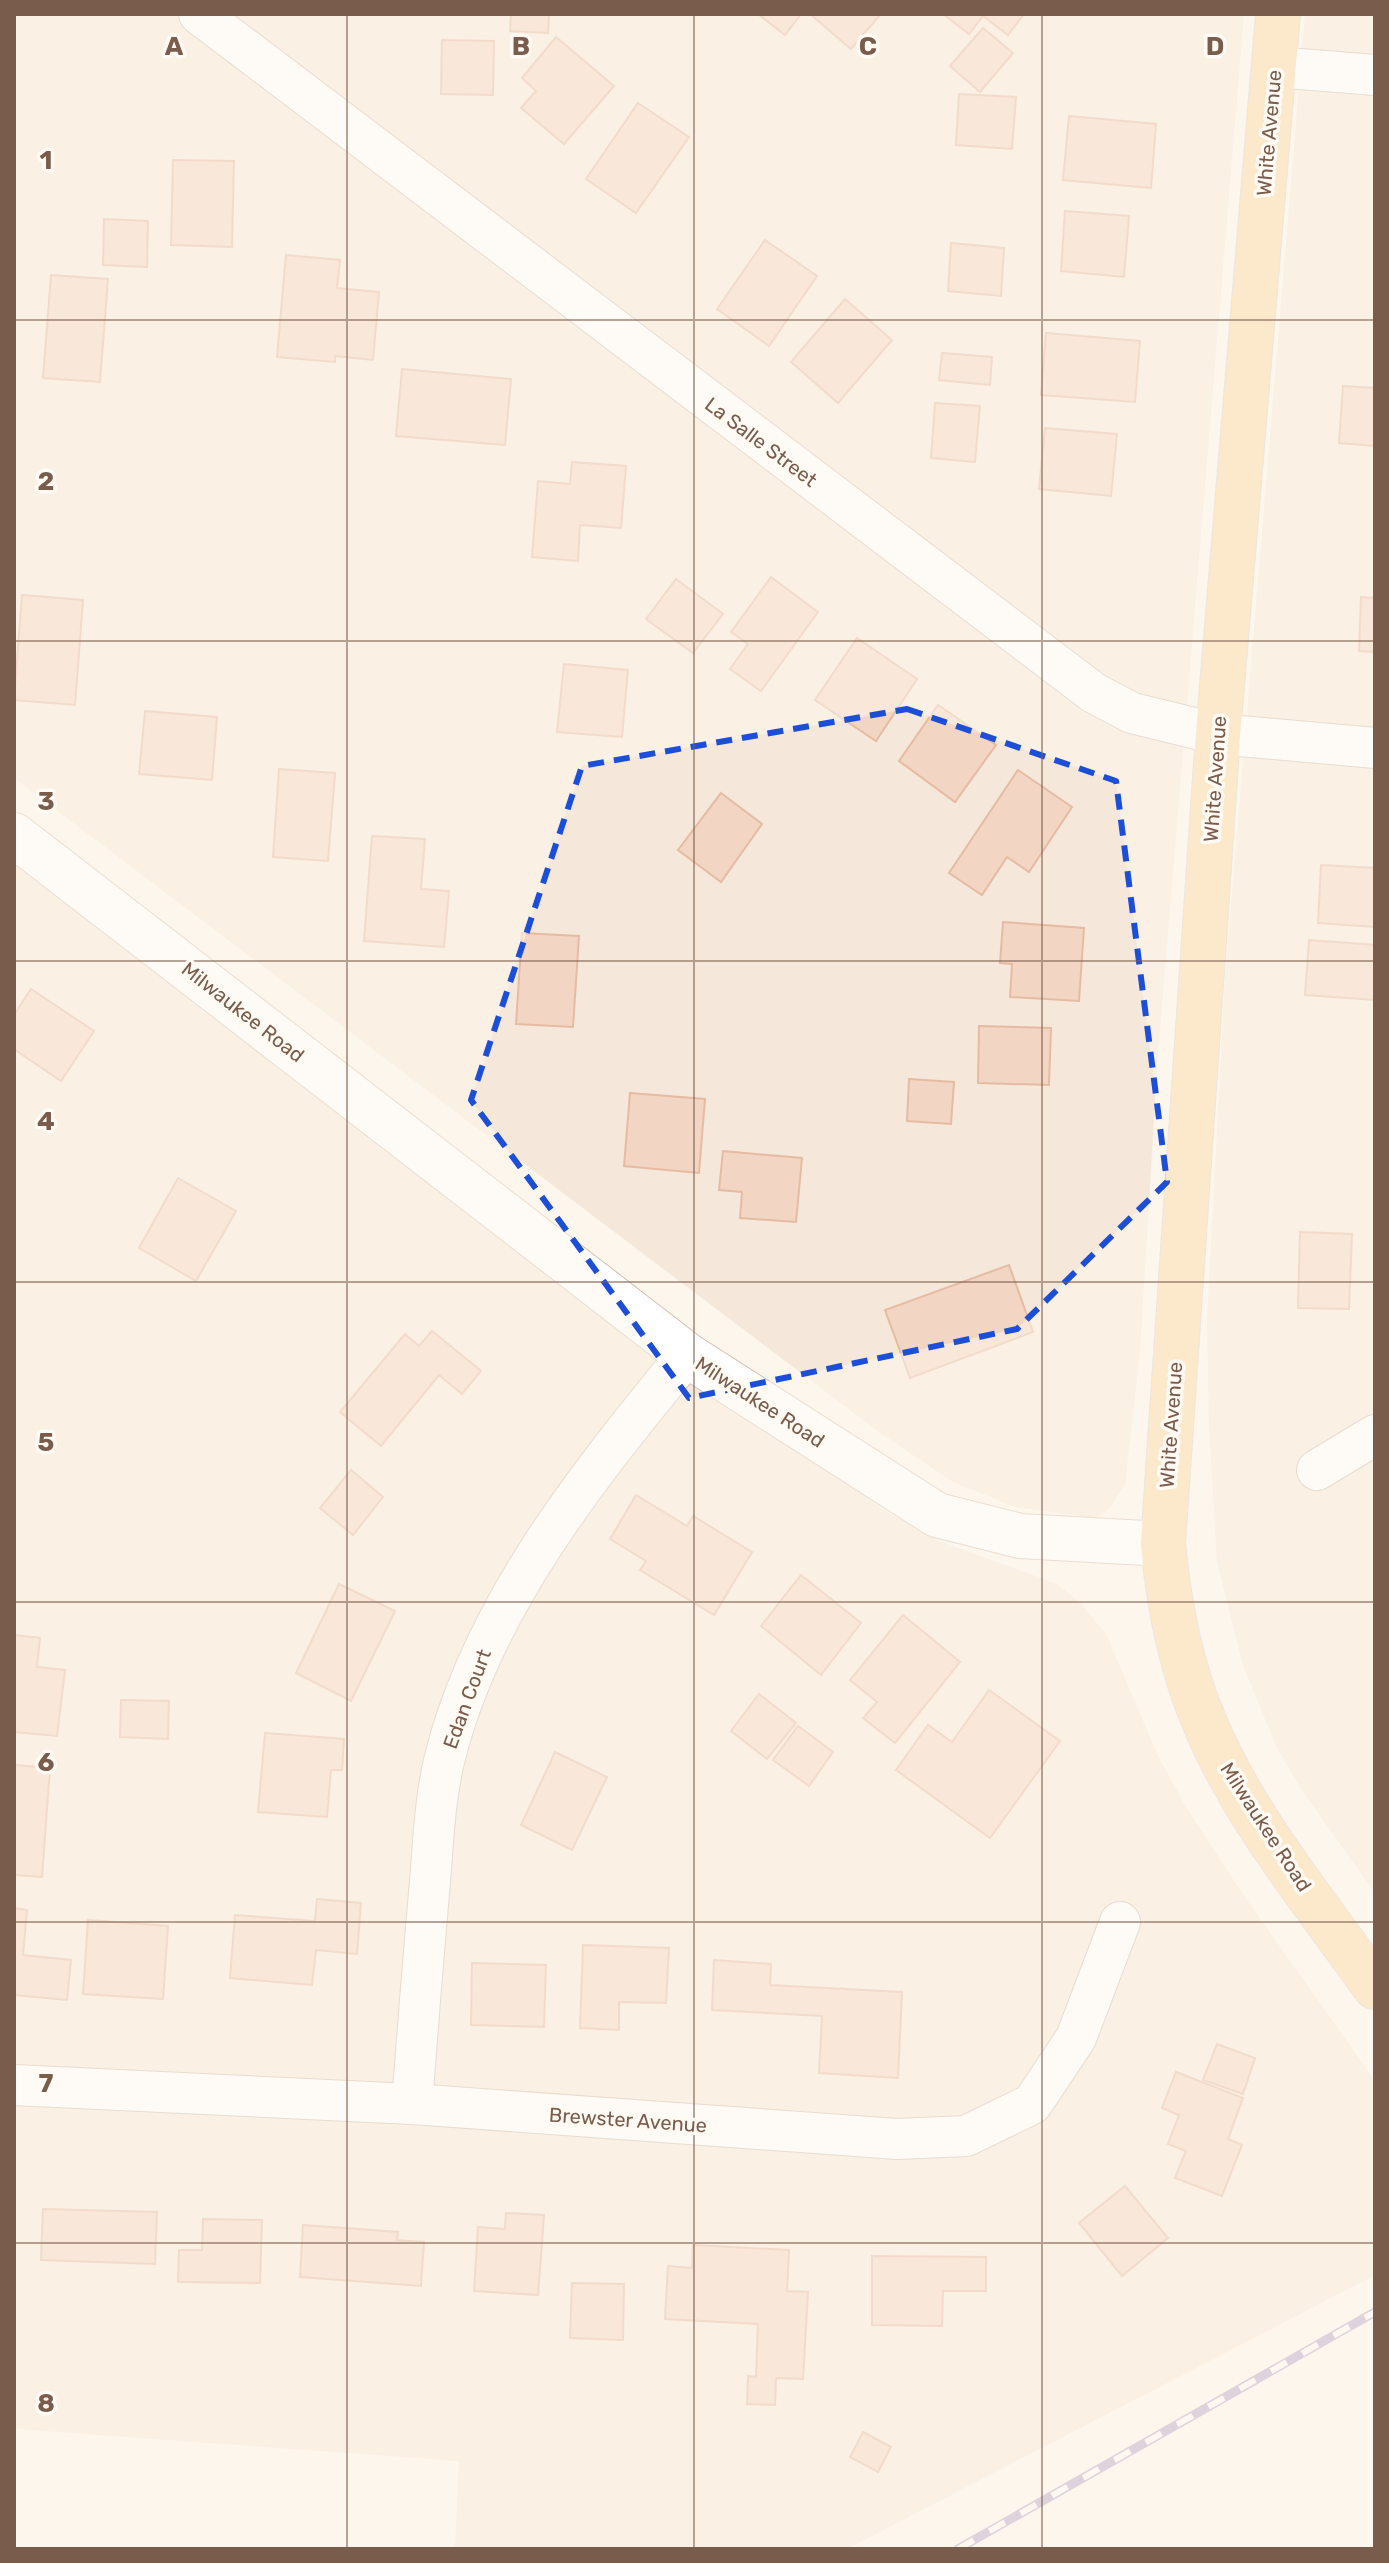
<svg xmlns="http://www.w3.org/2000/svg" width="1389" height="2563" font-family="Rubik,sans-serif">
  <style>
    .residential { fill: #f5e8da }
    .building { fill: #f3d5c3; stroke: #e6bba3; stroke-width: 2 }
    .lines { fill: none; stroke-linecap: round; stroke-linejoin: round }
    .street-casing { stroke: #d1beb0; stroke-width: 42 }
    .secondary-casing { stroke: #d6c0b0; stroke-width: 46 }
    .primary-casing { stroke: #dad1cd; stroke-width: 46 }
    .street { stroke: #fff; stroke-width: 40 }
    .secondary { stroke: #fff; stroke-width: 44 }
    .primary { stroke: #fbd9a5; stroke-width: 44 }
    .rail-casing { stroke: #b9a8c9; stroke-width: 9 }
    .rail { stroke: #fffaf3; stroke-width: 6; stroke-dasharray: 18; stroke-linecap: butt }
    .marked { fill: none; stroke: #1d4ed8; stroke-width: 6; stroke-dasharray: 16 10; stroke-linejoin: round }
    .grid { fill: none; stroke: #7a5c4d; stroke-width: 2; stroke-opacity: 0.55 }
    .labels { text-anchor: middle; stroke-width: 7; stroke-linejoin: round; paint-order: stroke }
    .street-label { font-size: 20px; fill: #7a5c4d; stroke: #fffaf3 }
    .grid-label { font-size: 26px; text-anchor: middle; font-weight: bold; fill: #7a5c4d; stroke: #fffaf3; stroke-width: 7; stroke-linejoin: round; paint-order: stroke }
  </style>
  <rect width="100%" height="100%" fill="#fdf6ec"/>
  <g class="residential">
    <polygon points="14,14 1244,14 1158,1053 1140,1351 1125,1484 1110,1508 1096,1518 1015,1507 953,1482 879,1432 14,778"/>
    <polygon points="1305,14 1375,14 1375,1893 1301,1789 1276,1746 1243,1665 1217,1561 1209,1426 1207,1319 1225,978"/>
    <polygon points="14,856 669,1353 884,1510 942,1542 1057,1584 1079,1602 1106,1634 1158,1756 1187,1809 1242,1893 1375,2081 1375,2275 847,2549 455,2549 459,2461 16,2429 14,2485"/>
  </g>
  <g class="building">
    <polygon points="511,14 549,14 548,33 510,31"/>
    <polygon points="758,14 801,14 785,35"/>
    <polygon points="810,14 879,14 880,15 851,49"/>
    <polygon points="943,14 1024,14 1008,35 983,16 969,34"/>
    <polygon points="983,28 1013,53 980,92 950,66"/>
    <polygon points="556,37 614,86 564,144 521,108 536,91 522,78"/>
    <polygon points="442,40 494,41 493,95 441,94"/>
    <polygon points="959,94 1016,97 1012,149 956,145"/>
    <polygon points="638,103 689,137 636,213 586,179"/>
    <polygon points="1069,116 1156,124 1151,188 1063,180"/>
    <polygon points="173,160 234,161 232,247 171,245"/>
    <polygon points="1065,211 1129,216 1124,277 1061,271"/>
    <polygon points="104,219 148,221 147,267 103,265"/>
    <polygon points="765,240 817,276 769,346 717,309"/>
    <polygon points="951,243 1004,248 1001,296 948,291"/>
    <polygon points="286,255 340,260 337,288 379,292 373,360 335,356 335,362 277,357"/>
    <polygon points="51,275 108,279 100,382 43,378"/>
    <polygon points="845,299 892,340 838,403 791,362"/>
    <polygon points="1046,333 1140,341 1135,402 1041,395"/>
    <polygon points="942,353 992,357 990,385 939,380"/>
    <polygon points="402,369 511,379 505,445 396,436"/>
    <polygon points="1343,386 1375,388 1375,446 1339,443"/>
    <polygon points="935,403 980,406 975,462 931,458"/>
    <polygon points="1045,428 1117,434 1111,496 1039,489"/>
    <polygon points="572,462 626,466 621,528 580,525 578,561 532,557 538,481 570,484"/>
    <polygon points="771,577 818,612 761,691 730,669 748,644 731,632"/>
    <polygon points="676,579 723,614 693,653 646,619"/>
    <polygon points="22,595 83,600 75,705 14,700"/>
    <polygon points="1361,597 1375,598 1375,652 1359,651"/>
    <polygon points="857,638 917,679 876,741 815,700"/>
    <polygon points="564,664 628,670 622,737 557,732"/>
    <polygon points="938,705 996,745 955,802 899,761"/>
    <polygon points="145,711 217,717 212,780 139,774"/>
    <polygon points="279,769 335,773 328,861 273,857"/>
    <polygon points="1018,770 1072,807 1029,872 1007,857 982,895 949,873"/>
    <polygon points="721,793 762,824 721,882 678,850"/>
    <polygon points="372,836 425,839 421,889 449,891 444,947 364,941"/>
    <polygon points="1321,865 1375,868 1375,927 1318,923"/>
    <polygon points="1003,922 1084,928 1079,1001 1010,997 1012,964 1000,963"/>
    <polygon points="522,933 579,936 573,1027 516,1024"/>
    <polygon points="1309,940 1375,945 1375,1000 1305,995"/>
    <polygon points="31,989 94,1031 61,1081 14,1049 14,1015"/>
    <polygon points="979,1026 1051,1028 1049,1085 978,1083"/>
    <polygon points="909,1079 954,1082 951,1124 907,1121"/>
    <polygon points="630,1093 705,1099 699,1173 624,1166"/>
    <polygon points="723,1151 802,1158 796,1222 740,1218 742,1192 719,1190"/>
    <polygon points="178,1178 236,1211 196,1281 139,1248"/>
    <polygon points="1300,1232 1352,1234 1349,1309 1298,1308"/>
    <polygon points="1009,1265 1033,1332 910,1378 885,1310"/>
    <polygon points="432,1331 481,1371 462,1394 439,1375 381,1446 340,1412 405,1334 419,1346"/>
    <polygon points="351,1470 383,1497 353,1535 320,1508"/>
    <polygon points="636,1495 687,1526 693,1516 752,1552 714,1615 640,1570 646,1561 610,1539"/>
    <polygon points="801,1575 861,1623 821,1675 761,1626"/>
    <polygon points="339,1584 395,1611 351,1701 296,1673"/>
    <polygon points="903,1615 960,1662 895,1743 863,1718 877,1702 850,1680"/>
    <polygon points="14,1635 40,1638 37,1667 65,1670 57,1736 14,1732"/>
    <polygon points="989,1690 1060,1741 990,1838 896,1770 928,1725 952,1742"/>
    <polygon points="759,1694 796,1723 767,1759 731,1731"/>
    <polygon points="121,1700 169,1701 168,1739 120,1737"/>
    <polygon points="798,1726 833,1752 809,1786 773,1760"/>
    <polygon points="265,1733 344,1739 342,1770 331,1770 327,1817 258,1812"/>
    <polygon points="555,1752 607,1777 572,1850 521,1825"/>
    <polygon points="14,1765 50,1768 42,1877 14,1875"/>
    <polygon points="317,1899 361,1903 357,1954 316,1950 312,1985 230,1978 235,1915 315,1921"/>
    <polygon points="14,1908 27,1910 23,1955 71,1960 67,2000 14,1995"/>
    <polygon points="88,1920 168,1926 163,1999 83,1994"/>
    <polygon points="583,1945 669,1948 666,2003 619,2002 619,2030 580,2028"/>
    <polygon points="714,1960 771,1964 770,1985 902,1992 898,2078 819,2073 822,2016 712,2010"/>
    <polygon points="472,1963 546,1965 544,2027 471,2025"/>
    <polygon points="1217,2044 1255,2058 1243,2094 1203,2080"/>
    <polygon points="1176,2072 1243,2098 1228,2139 1242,2145 1222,2196 1175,2178 1186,2151 1168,2144 1179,2115 1162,2108"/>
    <polygon points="1125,2186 1168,2238 1122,2276 1079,2223"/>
    <polygon points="43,2209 157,2212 155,2264 41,2260"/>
    <polygon points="506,2213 544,2215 538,2295 474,2291 478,2227 505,2229"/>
    <polygon points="203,2219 262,2220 260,2283 178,2282 179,2250 202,2250"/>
    <polygon points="303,2225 398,2232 397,2240 424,2242 421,2286 300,2277"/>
    <polygon points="693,2245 789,2250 787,2291 808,2292 803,2379 776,2378 775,2405 747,2404 748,2376 756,2377 758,2324 665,2319 668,2266 692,2268"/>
    <polygon points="872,2256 986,2257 986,2291 943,2291 942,2326 872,2325"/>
    <polygon points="572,2283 624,2284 623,2340 570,2338"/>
    <polygon points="863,2432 891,2447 878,2472 850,2457"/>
  </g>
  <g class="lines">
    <defs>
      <g id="street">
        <polyline points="199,14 1094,693 1132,713 1218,734 1375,748"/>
        <polyline points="1275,67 1375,75"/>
        <polyline points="1317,1470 1375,1435"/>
        <polyline points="14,2085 412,2104 897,2139 966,2136 1032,2104 1076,2038 1120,1922"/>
        <path d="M412 2104C417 2034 423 1963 429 1893 433 1849 434 1804 444 1761 482 1606 588 1476 687 1355"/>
      </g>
      <polyline id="secondary" points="14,835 687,1355 937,1515 1020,1536 1163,1544"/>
      <path id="primary" d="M1278 14 1218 734 1163 1544C1169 1605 1180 1665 1204 1721 1244 1818 1315 1902 1375 1987"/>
    </defs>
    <use href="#street" class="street-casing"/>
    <use href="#secondary" class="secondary-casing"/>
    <use href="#primary" class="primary-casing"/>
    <use href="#street" class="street"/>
    <use href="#secondary" class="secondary"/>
    <use href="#primary" class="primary"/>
    <defs>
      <polyline id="rail" points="958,2549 1375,2312"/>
    </defs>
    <use href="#rail" class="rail-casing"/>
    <use href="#rail" class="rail"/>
  </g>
  <path d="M0 0H1389V2563H0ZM907 709 1116 781 1167 1182 1017 1329 689 1398 471 1100 582 766Z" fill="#fdf6ec" fill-opacity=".55" fill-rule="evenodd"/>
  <path class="marked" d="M907 709 1116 781 1167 1182 1017 1329 689 1398 471 1100 582 766Z"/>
  <path class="grid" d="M347 14V2549M694 14V2549M1042 14V2549M14 320H1375M14 641H1375M14 961H1375M14 1282H1375M14 1602H1375M14 1922H1375M14 2243H1375"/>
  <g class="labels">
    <g class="street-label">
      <text transform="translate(1269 133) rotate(-85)" y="7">White Avenue</text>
      <text transform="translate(761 442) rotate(37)" y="7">La Salle Street</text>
      <text transform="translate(1215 779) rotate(-86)" y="7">White Avenue</text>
      <text transform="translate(243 1012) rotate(38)" y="7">Milwaukee Road</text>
      <text transform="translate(760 1402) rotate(33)" y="7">Milwaukee Road</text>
      <text transform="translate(1171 1425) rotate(-86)" y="7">White Avenue</text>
      <text transform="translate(467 1699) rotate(-70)" y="7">Edan Court</text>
      <text transform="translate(1266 1827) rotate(57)" y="7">Milwaukee Road</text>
      <text transform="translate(628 2120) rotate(4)" y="7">Brewster Avenue</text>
    </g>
  </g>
  <g class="grid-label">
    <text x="174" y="55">A</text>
    <text x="521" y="55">B</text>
    <text x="868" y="55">C</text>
    <text x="1215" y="55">D</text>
    <text x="46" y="169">1</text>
    <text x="46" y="490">2</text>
    <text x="46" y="810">3</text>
    <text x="46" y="1130">4</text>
    <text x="46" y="1451">5</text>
    <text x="46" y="1771">6</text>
    <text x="46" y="2092">7</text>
    <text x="46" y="2412">8</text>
  </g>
  <rect width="1389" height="2563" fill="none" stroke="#7a5c4d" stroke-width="32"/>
</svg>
